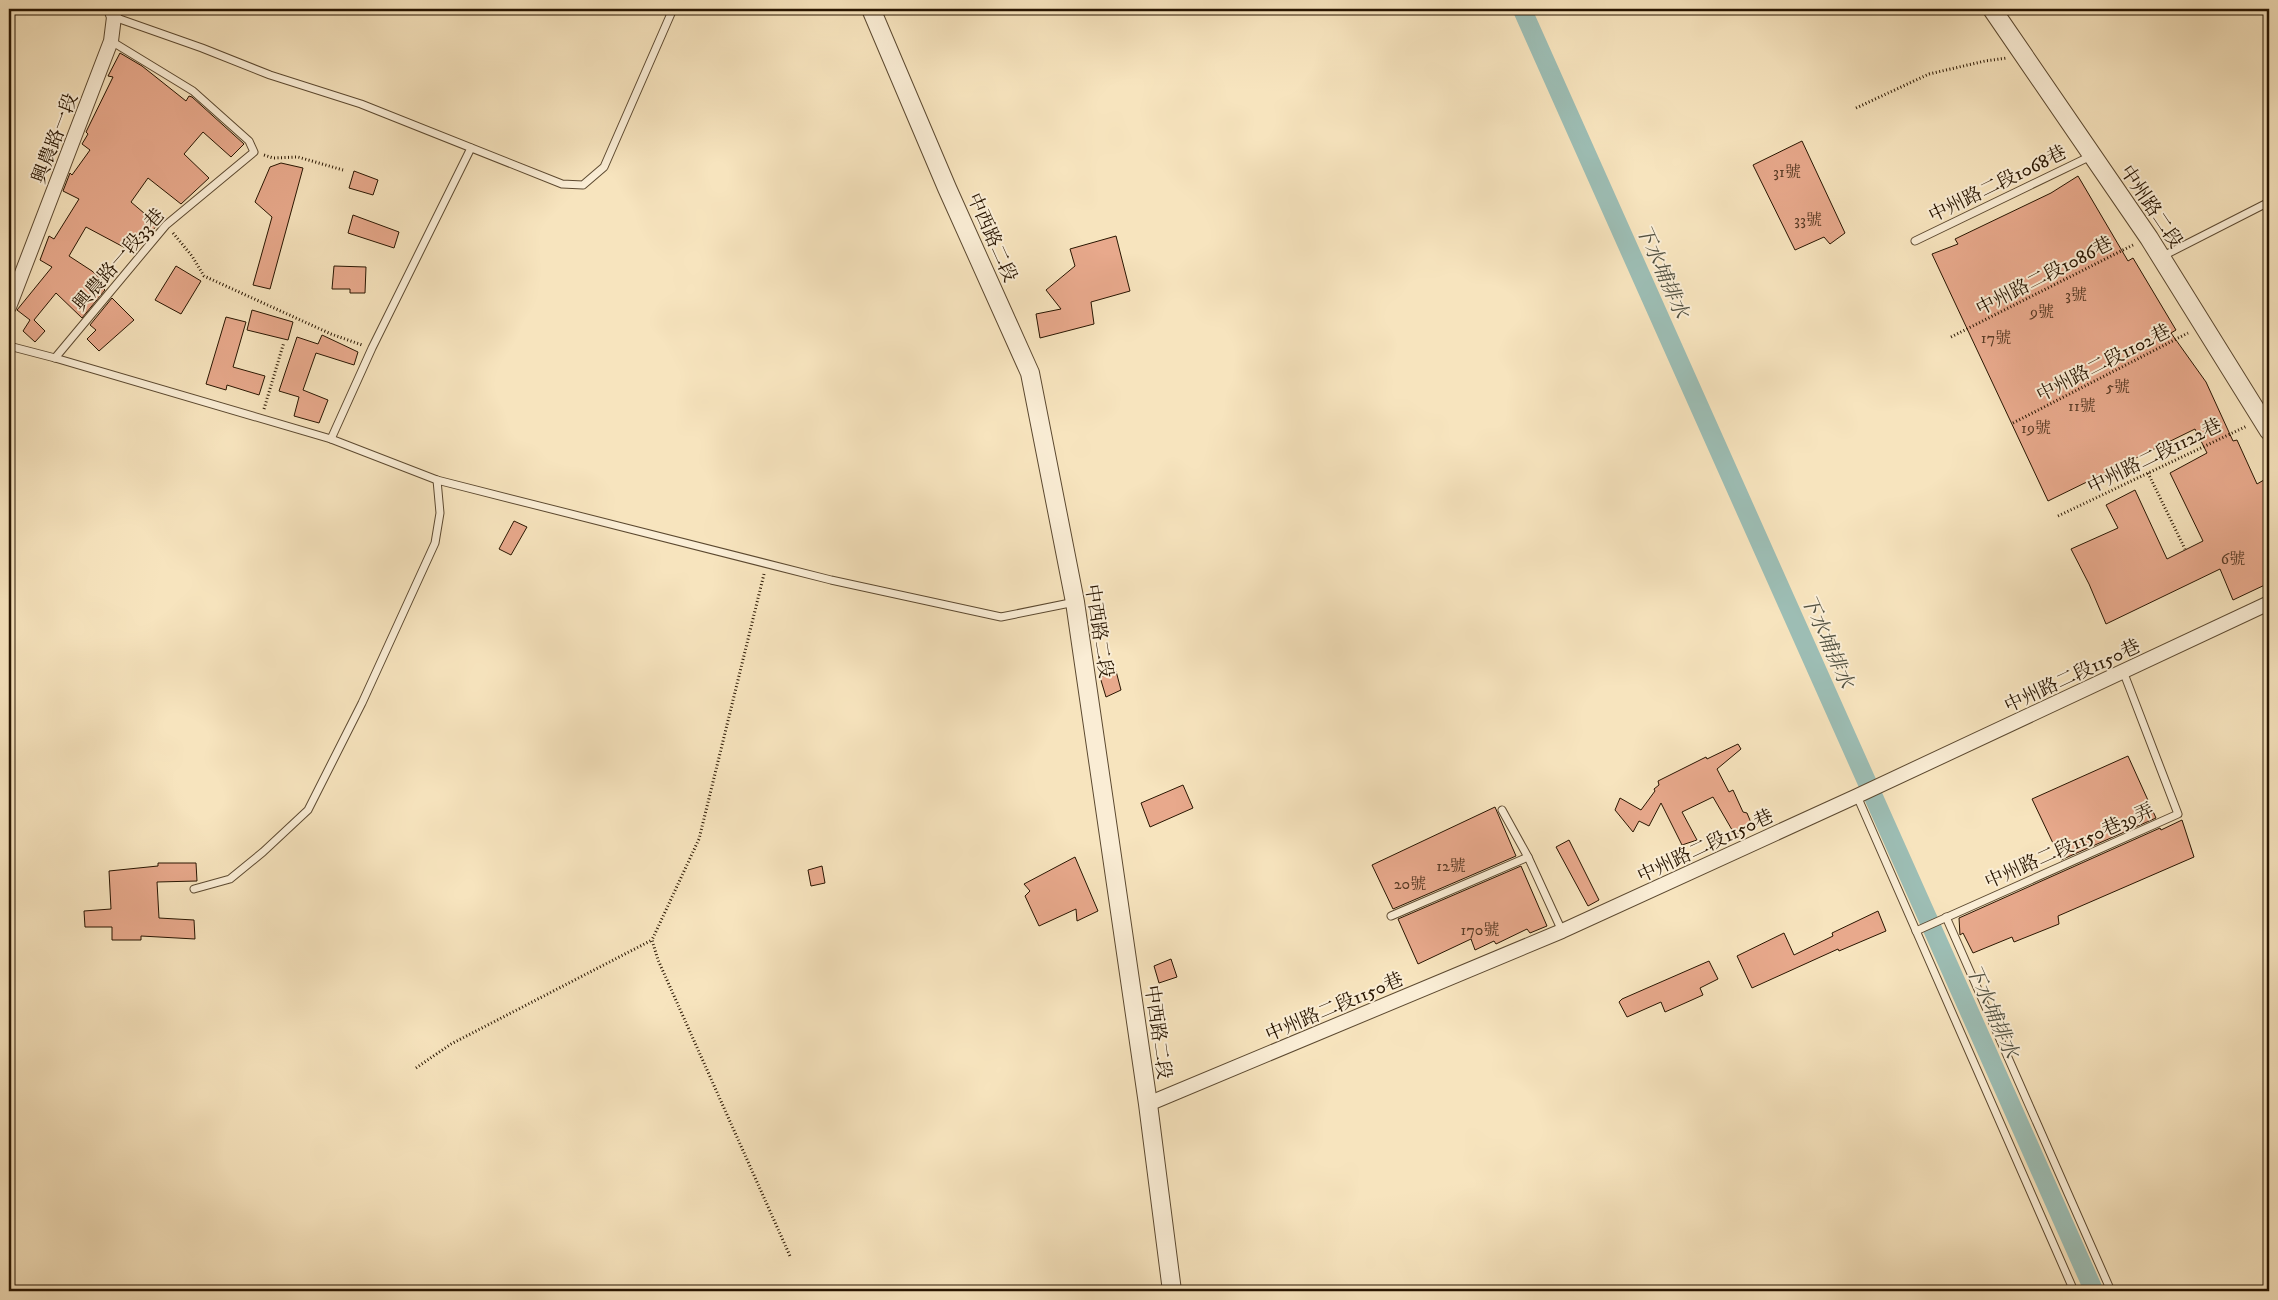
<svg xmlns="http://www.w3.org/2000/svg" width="2278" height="1300" font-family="'IM FELL DW Pica','Noto Serif TC',serif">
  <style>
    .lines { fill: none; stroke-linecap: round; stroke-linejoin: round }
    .canal { stroke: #9dbeb5; stroke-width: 19 }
    .building { fill: #e8a98c; stroke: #281501 }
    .service-casing { stroke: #5c4930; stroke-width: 9 }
    .minor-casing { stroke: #5c4930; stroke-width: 16 }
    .tertiary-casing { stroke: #5c4930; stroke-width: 20 }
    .path { stroke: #281501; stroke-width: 3; stroke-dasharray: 1 2.5; stroke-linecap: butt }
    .service { stroke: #faedd5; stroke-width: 7 }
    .minor { stroke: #faedd5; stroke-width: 14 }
    .tertiary { stroke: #faedd5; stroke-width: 18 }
    .labels { text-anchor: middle; stroke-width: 4; stroke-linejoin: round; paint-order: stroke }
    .number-label { font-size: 16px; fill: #583a24 }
    .street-label { font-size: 19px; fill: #281501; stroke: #faedd5 }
    .water-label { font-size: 20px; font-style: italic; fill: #515040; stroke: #faedd5 }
  </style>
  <rect width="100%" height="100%" fill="#f7e4be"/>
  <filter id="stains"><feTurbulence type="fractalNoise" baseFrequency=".004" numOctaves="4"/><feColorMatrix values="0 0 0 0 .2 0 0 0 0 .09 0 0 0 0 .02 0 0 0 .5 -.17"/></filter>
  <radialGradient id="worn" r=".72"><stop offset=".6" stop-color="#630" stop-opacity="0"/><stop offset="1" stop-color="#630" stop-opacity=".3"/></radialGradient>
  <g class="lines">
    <polyline class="canal" points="1522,9 2094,1291"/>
  </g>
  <g class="building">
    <polygon points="120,53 142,66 186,101 189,96 192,97 244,144 231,157 203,132 184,154 209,178 181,204 148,178 131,202 158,225 145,237 142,234 131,251 86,227 69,256 92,271 104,282 101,286 105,290 82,318 56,293 34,320 45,331 35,342 23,331 30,320 17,310 52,267 40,260 49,236 54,239 79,199 63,191 70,173 72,175 90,150 82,144 88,134 86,132 113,77 108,76"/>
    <polygon points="1802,141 1845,233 1830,244 1824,237 1795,250 1753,165"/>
    <polygon points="281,163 303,168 270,289 253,285 272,217 255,202 270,167"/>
    <polygon points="354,171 378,180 373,195 349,188"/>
    <polygon points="2078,176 2128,261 2133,258 2176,330 2171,333 2206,382 2233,441 2237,440 2257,484 2269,477 2269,583 2233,600 2220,569 2106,624 2089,584 2071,549 2118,528 2106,505 2135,490 2167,559 2203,541 2170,473 2207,453 2195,429 2048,501 1932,254 1958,244 1955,239 2051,193"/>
    <polygon points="353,215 399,232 394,248 348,233"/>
    <polygon points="1116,236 1130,291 1091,302 1094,324 1040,338 1036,314 1061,309 1046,290 1075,266 1070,249"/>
    <polygon points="176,266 201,281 181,314 155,300"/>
    <polygon points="334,266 366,267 365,293 350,293 350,289 332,289"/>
    <polygon points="112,298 134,320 99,351 87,339 96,330 90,325"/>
    <polygon points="252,310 293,322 288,340 247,330"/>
    <polygon points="226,317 246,322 233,367 265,376 259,395 227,385 226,390 206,384"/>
    <polygon points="322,335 358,352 354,365 316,353 303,390 328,400 319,423 294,416 299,397 279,391 297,337 318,344"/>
    <polygon points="514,521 527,527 511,555 499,549"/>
    <polygon points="1116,671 1121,690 1106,697 1100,677"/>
    <polygon points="1738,744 1741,749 1717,769 1729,792 1733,790 1743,812 1747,813 1752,825 1735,835 1713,797 1682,812 1697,840 1682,845 1661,803 1649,826 1639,821 1633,832 1615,810 1620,798 1641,810 1655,791 1654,789 1659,785 1658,781 1706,757 1707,759"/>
    <polygon points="2128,756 2156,818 2061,860 2032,799"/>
    <polygon points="1183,785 1193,808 1150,827 1141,803"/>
    <polygon points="1495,807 1516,856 1393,909 1372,865"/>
    <polygon points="2182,820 2194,857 2058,916 2059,924 2014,942 2012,937 1973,953 1963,933 1960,935 1959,918 2160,828 2161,830"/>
    <polygon points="1569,840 1599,900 1588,906 1556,847"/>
    <polygon points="1075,857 1098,911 1077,921 1076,909 1039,926 1025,896 1030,891 1024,884"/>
    <polygon points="158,863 196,863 197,881 157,882 159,918 194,920 195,939 141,936 141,940 112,940 112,927 85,927 84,911 111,909 109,871 158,866"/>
    <polygon points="822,866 825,883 811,886 808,870"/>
    <polygon points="1521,866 1547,926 1530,933 1527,929 1496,944 1494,941 1475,950 1471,939 1418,964 1398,919"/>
    <polygon points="1878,911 1886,931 1839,951 1838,949 1752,988 1737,956 1784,933 1794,955 1833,936 1832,933"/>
    <polygon points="1171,959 1177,977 1159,983 1154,966"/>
    <polygon points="1709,961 1718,979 1700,988 1703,995 1665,1012 1661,1002 1627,1017 1619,1002 1622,999"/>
  </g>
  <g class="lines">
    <defs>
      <g id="service">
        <polyline points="114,17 202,48 270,75 361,104 562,184 583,185 604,167 673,9"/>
        <polyline points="1915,241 2093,155"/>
        <polyline points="2161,257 2269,202"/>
        <polyline points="9,346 55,358 331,439 372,348 471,148"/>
        <polyline points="55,358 166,225 254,152 249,141 193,91 111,41"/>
        <polyline points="331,439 437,480 831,580 1001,617 1075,602"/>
        <polyline points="1857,796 2074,1291"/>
        <polyline points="1502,810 1528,857"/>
        <polyline points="194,889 230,879 263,852 308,810 362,703 435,543 440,513 437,480"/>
        <polyline points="1391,916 1528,857 1562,931"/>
        <polyline points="1946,917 2111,1291"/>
        <polyline points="1916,931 2178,814 2123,671"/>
      </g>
      <g id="minor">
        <polyline points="9,307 111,41 114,17 111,9"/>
        <polyline points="1148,1104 1562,931 1857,796 2269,603"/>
      </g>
      <g id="tertiary">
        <polyline points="871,9 947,188 1030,373 1075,602 1148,1104 1172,1291"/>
        <polyline points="1992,9 2149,238 2269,431"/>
      </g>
    </defs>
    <use href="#service" class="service-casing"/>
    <use href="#minor" class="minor-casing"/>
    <use href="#tertiary" class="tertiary-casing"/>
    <g class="path">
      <polyline points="1856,108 1929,74 1985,61 2007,58"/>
      <polyline points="264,155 273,158 298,157 343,170"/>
      <polyline points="173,233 192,256 204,276 331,334 362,345"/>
      <polyline points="1951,337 2133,245"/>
      <polyline points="264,409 284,342"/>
      <polyline points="2013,423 2188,333"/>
      <polyline points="2148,473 2185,549"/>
      <polyline points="2058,516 2247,426"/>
      <polyline points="764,574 699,839 652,940 658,960 790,1256"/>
      <polyline points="416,1068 451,1044 652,940"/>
    </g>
    <use href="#service" class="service"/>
    <use href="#minor" class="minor"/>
    <use href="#tertiary" class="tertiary"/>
  </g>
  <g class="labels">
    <g class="number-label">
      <text x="1787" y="177">31號</text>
      <text x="1808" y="225">33號</text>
      <text x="2076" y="300">3號</text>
      <text x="2042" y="317">9號</text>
      <text x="1996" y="343">17號</text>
      <text x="2118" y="392">5號</text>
      <text x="2082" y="411">11號</text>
      <text x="2036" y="433">19號</text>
      <text x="2233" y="564">6號</text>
      <text x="1451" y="871">12號</text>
      <text x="1410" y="889">20號</text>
      <text x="1480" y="935">170號</text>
    </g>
    <g class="street-label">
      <text transform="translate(54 138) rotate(-69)" y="7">興農路一段</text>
      <text transform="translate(1997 183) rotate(-26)" y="7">中州路二段1068巷</text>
      <text transform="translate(2152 206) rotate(56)" y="7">中州路二段</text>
      <text transform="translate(993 237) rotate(66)" y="7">中西路二段</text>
      <text transform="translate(118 259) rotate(-49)" y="7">興農路一段33巷</text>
      <text transform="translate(2044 275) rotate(-27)" y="7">中州路二段1086巷</text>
      <text transform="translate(2103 362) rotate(-27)" y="7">中州路二段1102巷</text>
      <text transform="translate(2154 455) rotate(-26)" y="7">中州路二段1122巷</text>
      <text transform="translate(1100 631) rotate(81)" y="7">中西路二段</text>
      <text transform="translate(2072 675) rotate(-25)" y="7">中州路二段1150巷</text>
      <text transform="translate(1705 845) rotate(-25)" y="7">中州路二段1150巷</text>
      <text transform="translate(2069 845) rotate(-24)" y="7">中州路二段1150巷39弄</text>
      <text transform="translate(1334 1006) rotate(-23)" y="7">中州路二段1150巷</text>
      <text transform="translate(1159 1032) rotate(82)" y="7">中西路二段</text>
    </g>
    <g class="water-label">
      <text transform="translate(1663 271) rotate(66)" y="7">下水埔排水</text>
      <text transform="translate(1828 641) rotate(66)" y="7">下水埔排水</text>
      <text transform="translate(1993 1011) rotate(66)" y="7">下水埔排水</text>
    </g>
  </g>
  <rect width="2278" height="1300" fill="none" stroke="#f7e4be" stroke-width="30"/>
  <rect x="10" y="10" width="2258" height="1280" fill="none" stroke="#281501" stroke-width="2.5"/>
  <rect x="15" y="15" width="2248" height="1270" fill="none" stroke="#281501"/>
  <rect width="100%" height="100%" filter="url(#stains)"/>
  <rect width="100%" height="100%" fill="url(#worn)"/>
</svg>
